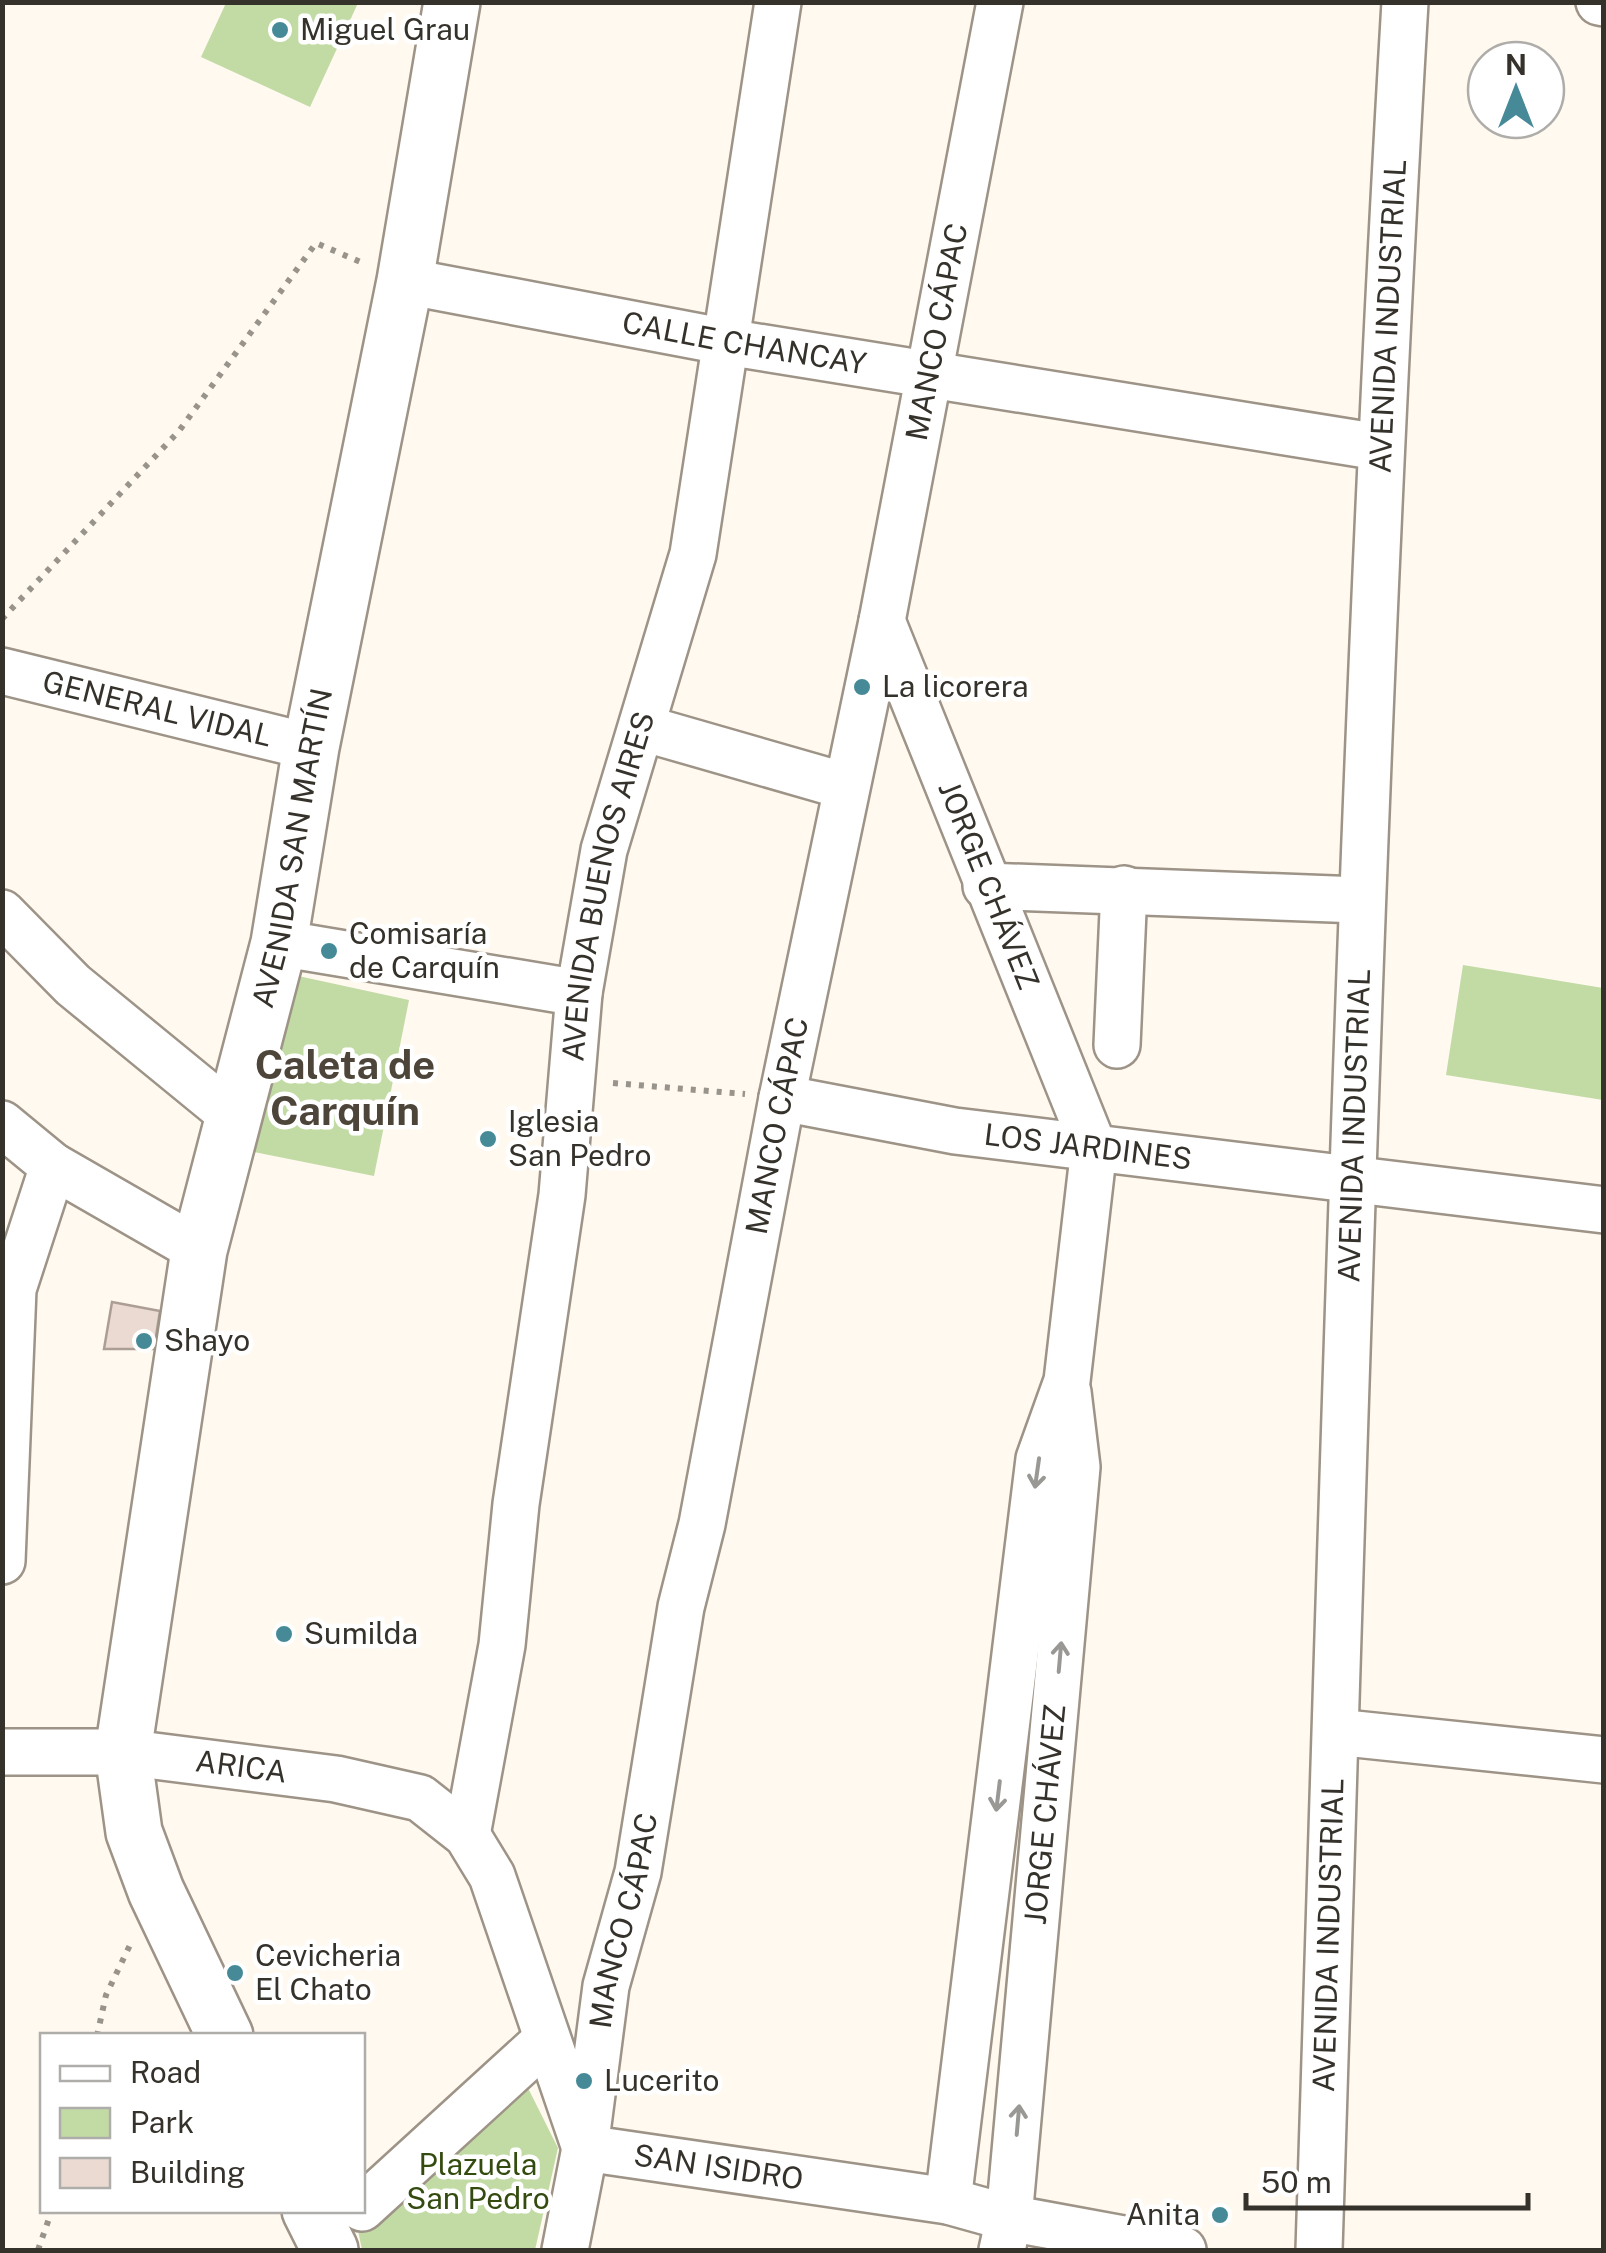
<svg xmlns="http://www.w3.org/2000/svg" width="1606" height="2253" font-family="'Public Sans',sans-serif">
  <style>
    .green { fill: #c2dba5 }
    .building { fill: #eadad1; stroke: #ad9e95; stroke-width: 2.5 }
    .lines { fill: none; stroke-linecap: round; stroke-linejoin: round }
    .street-casing { stroke: #9d9386; stroke-width: 50 }
    .secondary-casing { stroke: #9d9386; stroke-width: 60 }
    .path { stroke: #98938b; stroke-width: 6; stroke-dasharray: 5 8; stroke-linecap: butt }
    .street { stroke: #fff; stroke-width: 45 }
    .secondary { stroke: #fff; stroke-width: 55 }
    .oneway { stroke: #9a9895 }
    .poi-dot { fill: #468a98; stroke: #fff; stroke-width: 4 }
    .labels { text-anchor: middle; stroke-width: 9; stroke-linejoin: round; paint-order: stroke }
    .poi-label { font-size: 30px; fill: #35312b; stroke: #fff; text-anchor: start }
    .street-label { font-size: 30px; fill: #35312b; stroke: #fff }
    .park-label { font-size: 30px; fill: #344b0f; stroke: #fff }
    .district-label { font-size: 40px; font-weight: bold; fill: #4d4539; stroke: #fff }
  </style>
  <rect width="100%" height="100%" fill="#fff9f0"/>
  <g class="green">
    <polygon points="226,3 358,3 310,107 201,57"/>
    <polygon points="1463,965 1603,988 1603,1100 1446,1075"/>
    <polygon points="289,974 409,1000 374,1176 254,1152"/>
    <polygon points="512,2056 558,2148 535,2250 362,2250 354,2211"/>
  </g>
  <polygon class="building" points="112,1302 160,1311 154,1349 104,1349"/>
  <g class="lines">
    <defs>
      <g id="street">
        <polyline points="1599,2 1604,3"/>
        <path id="s1" d="M405 281 727 342 1379 447"/>
        <path id="s2" d="M882 621 1094 1148 1067 1381 1039 1459 948 2201"/>
        <path id="s3" d="M2 671 311 747"/>
        <polyline points="643,728 845,786"/>
        <polyline points="986,886 1360,900"/>
        <polyline points="2,913 73,985 233,1116"/>
        <polyline points="279,943 579,993"/>
        <polyline points="1117,1045 1124,889"/>
        <path id="s4" d="M782 1098 955 1131 1604 1210"/>
        <polyline points="2,1124 53,1166 199,1250"/>
        <polyline points="2,1561 13,1289 53,1166"/>
        <polyline points="1336,1732 1604,1760"/>
        <path id="s5" d="M2 1752H123L336 1779 420 1798 467 1835 492 1876 585 2148 948 2201 1009 2218 1183 2250"/>
        <path id="s6" d="M467 1835 502 1645 516 1504 562 1195 579 993 604 850 693 554 778 2"/>
        <polyline points="362,2208 545,2041"/>
        <path id="s7" d="M565 2250 585 2148 606 1986 638 1872 681 1607 702 1524 782 1098 882 621 1000 2"/>
        <path id="s8" d="M1002 2250 1009 2218 1077 1467 1068 1392"/>
        <path id="s9" d="M1319 2250C1343 1501 1361 751 1405 2"/>
      </g>
      <g id="secondary">
        <path id="s10" d="M225 2036 156 1891 134 1832 123 1752 199 1250 279 943 311 747 405 281 452 2"/>
        <polyline points="310,2210 330,2250"/>
      </g>
    </defs>
    <use href="#street" class="street-casing"/>
    <use href="#secondary" class="secondary-casing"/>
    <g class="path">
      <polyline points="2,619 179,431 316,243 365,264"/>
      <polyline points="613,1083 745,1094"/>
      <polyline points="97,2036 106,1995 131,1943"/>
      <polyline points="38,2250 52,2210"/>
    </g>
    <use href="#street" class="street"/>
    <use href="#secondary" class="secondary"/>
  </g>
  <defs><path id="oneway-shaft" d="M-6 0H5M1.5-3L5.5 0L1.5 3" fill="none" stroke-width="1.6" stroke-linecap="round" stroke-linejoin="round" transform="scale(2.5)"/></defs>
  <g class="oneway">
    <use href="#oneway-shaft" transform="translate(1037 1473) rotate(98)"/>
    <use href="#oneway-shaft" transform="translate(1060 1657) rotate(-85)"/>
    <use href="#oneway-shaft" transform="translate(998 1796) rotate(97)"/>
    <use href="#oneway-shaft" transform="translate(1018 2120) rotate(-85)"/>
  </g>
  <g class="poi-dot">
    <circle cx="280" cy="30" r="10"/>
    <circle cx="862" cy="687" r="10"/>
    <circle cx="329" cy="951" r="10"/>
    <circle cx="488" cy="1139" r="10"/>
    <circle cx="144" cy="1341" r="10"/>
    <circle cx="284" cy="1634" r="10"/>
    <circle cx="235" cy="1973" r="10"/>
    <circle cx="584" cy="2081" r="10"/>
    <circle cx="1220" cy="2215" r="10"/>
  </g>
  <g class="labels">
    <g class="poi-label">
      <text x="300" y="40">Miguel Grau</text>
      <text x="882" y="697">La licorera</text>
      <text x="349" y="944">Comisaría<tspan x="349" dy="34">de Carquín</tspan></text>
      <text x="508" y="1132">Iglesia<tspan x="508" dy="34">San Pedro</tspan></text>
      <text x="164" y="1351">Shayo</text>
      <text x="304" y="1644">Sumilda</text>
      <text x="255" y="1966">Cevicheria<tspan x="255" dy="34">El Chato</tspan></text>
      <text x="604" y="2091">Lucerito</text>
      <text x="1200" y="2225" text-anchor="end">Anita</text>
    </g>
    <g class="street-label">
      <text dy="10" stroke="none"><textPath href="#s9" startOffset="1935">AVENIDA INDUSTRIAL</textPath></text>
      <text dy="10" stroke="none"><textPath href="#s7" startOffset="1955">MANCO CÁPAC</textPath></text>
      <text dy="10" stroke="none"><textPath href="#s1" startOffset="345">CALLE CHANCAY</textPath></text>
      <text dy="10" stroke="none"><textPath href="#s3" startOffset="160">GENERAL VIDAL</textPath></text>
      <text dy="10" stroke="none"><textPath href="#s10" startOffset="1225">AVENIDA SAN MARTÍN</textPath></text>
      <text dy="10" stroke="none"><textPath href="#s2" startOffset="285">JORGE CHÁVEZ</textPath></text>
      <text dy="10" stroke="none"><textPath href="#s6" startOffset="960">AVENIDA BUENOS AIRES</textPath></text>
      <text dy="10" stroke="none"><textPath href="#s7" startOffset="1145">MANCO CÁPAC</textPath></text>
      <text dy="10" stroke="none"><textPath href="#s9" startOffset="1125">AVENIDA INDUSTRIAL</textPath></text>
      <text dy="10" stroke="none"><textPath href="#s4" startOffset="310">LOS JARDINES</textPath></text>
      <text dy="10" stroke="none"><textPath href="#s5" startOffset="240">ARICA</textPath></text>
      <text dy="10" stroke="none"><textPath href="#s8" startOffset="438">JORGE CHÁVEZ</textPath></text>
      <text dy="10" stroke="none"><textPath href="#s7" startOffset="335">MANCO CÁPAC</textPath></text>
      <text dy="10" stroke="none"><textPath href="#s9" startOffset="315">AVENIDA INDUSTRIAL</textPath></text>
      <text dy="10" stroke="none"><textPath href="#s5" startOffset="952">SAN ISIDRO</textPath></text>
    </g>
    <g class="park-label">
      <text x="478" y="2175">Plazuela<tspan x="478" dy="34">San Pedro</tspan></text>
    </g>
    <g class="district-label">
      <text x="345" y="1079">Caleta de<tspan x="345" dy="46">Carquín</tspan></text>
    </g>
  </g>
  <rect width="1606" height="2253" fill="none" stroke="#35312b" stroke-width="10"/>
  <rect x="40" y="2033" width="325" height="180" fill="#ffffff" stroke="#aeadaa" stroke-width="2.5"/>
  <rect x="60" y="2066" width="50" height="15" fill="#ffffff" stroke="#aeadaa" stroke-width="2.5"/>
  <text x="130" y="2083" font-size="30" fill="#35312b">Road</text>
  <rect x="60" y="2108" width="50" height="30" fill="#c2dba5" stroke="#aeadaa" stroke-width="2.5"/>
  <text x="130" y="2133" font-size="30" fill="#35312b">Park</text>
  <rect x="60" y="2158" width="50" height="30" fill="#eadad1" stroke="#aeadaa" stroke-width="2.5"/>
  <text x="130" y="2183" font-size="30" fill="#35312b">Building</text>
  <g transform="translate(1516 90)"><circle r="48" fill="#ffffff" stroke="#aeadaa" stroke-width="2.5"/>
  <path d="M0-8L18 38L0 25L-18 38Z" fill="#468a98"/>
  <text y="-15" font-size="28" font-weight="bold" text-anchor="middle" fill="#35312b">N</text>
  </g>
  <path d="M1246 2193v15h282v-15" fill="none" stroke="#35312b" stroke-width="5"/>
  <text x="1261" y="2193" font-size="30" fill="#35312b" stroke="#ffffff" stroke-width="8" paint-order="stroke">50 m</text>
</svg>
